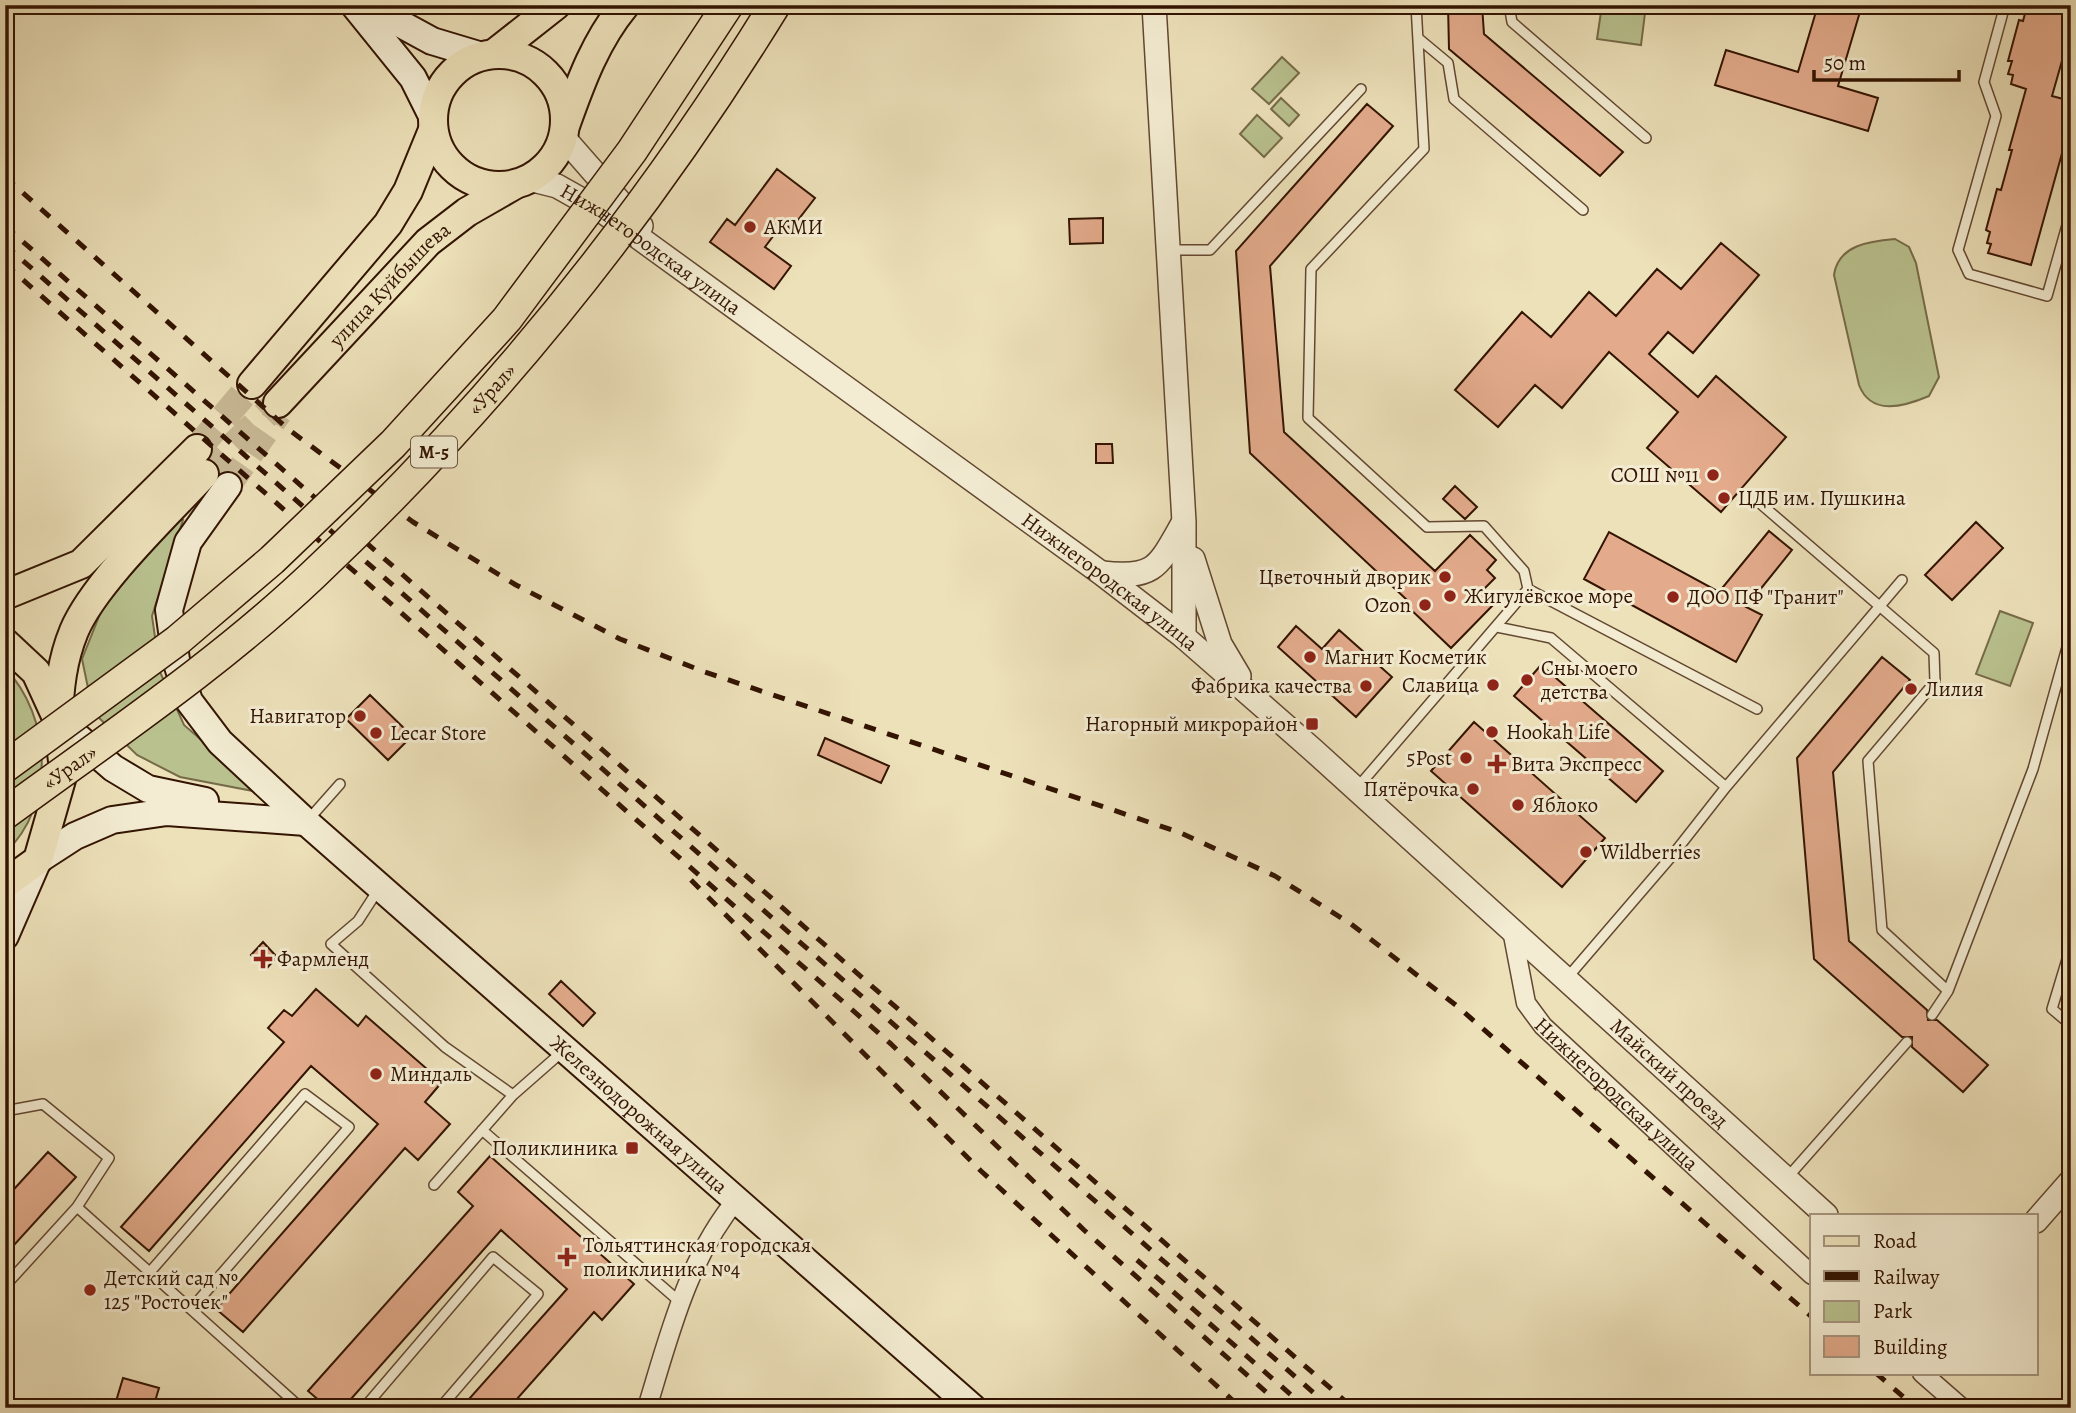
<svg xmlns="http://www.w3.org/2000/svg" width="2076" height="1413" viewBox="0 0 2076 1413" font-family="Alegreya,serif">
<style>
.green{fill:#b9c28f;stroke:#766b48;stroke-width:2}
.building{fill:#e3ab8c;stroke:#331402;stroke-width:2}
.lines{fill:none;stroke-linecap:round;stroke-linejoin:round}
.secondary-tunnel{stroke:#c8b895;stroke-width:26;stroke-dasharray:26 13;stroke-linecap:butt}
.primary-tunnel{stroke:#c8b895;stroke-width:28;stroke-dasharray:28 14;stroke-linecap:butt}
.service-casing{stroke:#624730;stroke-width:12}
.minor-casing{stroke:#624730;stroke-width:21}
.tertiary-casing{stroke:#624730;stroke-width:26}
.secondary-casing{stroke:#331402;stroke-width:30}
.primary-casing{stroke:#331402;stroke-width:32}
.service{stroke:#f3ecd2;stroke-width:9}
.minor{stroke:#f3ecd2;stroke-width:18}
.tertiary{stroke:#f3ecd2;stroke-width:23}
.secondary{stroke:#f3ecd2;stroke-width:26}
.primary{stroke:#ede1ba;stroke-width:28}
.rail{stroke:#331402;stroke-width:5;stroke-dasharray:12 12;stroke-linecap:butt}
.trunk-bridge-casing{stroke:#331402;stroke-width:33;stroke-linecap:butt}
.trunk-bridge{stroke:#ede1ba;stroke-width:30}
.poi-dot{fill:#8f2418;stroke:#f3ecd2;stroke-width:2.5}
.labels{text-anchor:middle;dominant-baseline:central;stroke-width:6;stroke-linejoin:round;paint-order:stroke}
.shield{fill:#f3ecd2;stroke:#6d5540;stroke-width:2}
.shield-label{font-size:19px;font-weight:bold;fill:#331402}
.poi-label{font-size:21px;fill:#331402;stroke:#f3ecd2;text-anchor:start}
.street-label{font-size:21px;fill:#331402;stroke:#f3ecd2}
</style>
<rect width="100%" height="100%" fill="#ede1ba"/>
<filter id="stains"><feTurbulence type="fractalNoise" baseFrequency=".00286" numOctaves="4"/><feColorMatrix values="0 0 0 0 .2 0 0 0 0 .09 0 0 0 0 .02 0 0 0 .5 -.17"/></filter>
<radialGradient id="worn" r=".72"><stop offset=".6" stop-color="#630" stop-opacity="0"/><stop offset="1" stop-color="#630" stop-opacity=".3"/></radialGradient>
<path class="green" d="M 1602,5 L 1646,5 L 1641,45 L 1597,39 Z
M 1282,57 L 1299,73 L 1269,104 L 1252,89 Z
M 1281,98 L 1299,115 L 1289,126 L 1271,109 Z
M 1257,115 L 1282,138 L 1264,157 L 1240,134 Z
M 1895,239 L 1909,247 L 1916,263 L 1939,377 L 1929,396 C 1903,407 1871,416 1859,385 L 1834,275 C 1838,245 1870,241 1895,239 Z
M 177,518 L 183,520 L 152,616 L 160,672 L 184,725 L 254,786 L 253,791 L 180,777 L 137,755 L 93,712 L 82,659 L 102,609 Z
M 2000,611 L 2033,623 L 2010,686 L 1976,674 Z
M 5,668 C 52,717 56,805 5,853 Z"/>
<path class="building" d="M 1448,5 L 1482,5 L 1484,34 L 1623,152 L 1600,176 L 1449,49 Z
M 1818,5 L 1862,5 L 1838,86 L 1878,98 L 1868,131 L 1715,85 L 1726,50 L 1798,72 Z
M 2033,5 L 2071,5 L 2071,29 L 2052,96 L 2071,101 L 2071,121 L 2031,265 L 1988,253 L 1991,244 L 1987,243 L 1990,232 L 1986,230 L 1997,189 L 2001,190 L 2006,172 L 2012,150 L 2009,150 L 2026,89 L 2011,84 L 2013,75 L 2008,74 L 2012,61 L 2008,61 L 2019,20 L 2023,21 L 2026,10 L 2031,11 Z
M 1367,104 L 1393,126 L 1270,266 L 1284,432 L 1435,571 L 1470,535 L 1496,560 L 1487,570 L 1495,578 L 1483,590 L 1496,602 L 1451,648 L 1404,603 L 1407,600 L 1250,453 L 1236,251 Z
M 777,169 L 815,198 L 791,229 L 783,223 L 765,247 L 791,266 L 774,289 L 710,242 L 727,219 L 735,225 Z
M 1103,218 L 1103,243 L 1070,244 L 1069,219 Z
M 1721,243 L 1759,275 L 1693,353 L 1668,332 L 1649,354 L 1698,397 L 1716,376 L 1786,437 L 1721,512 L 1647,448 L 1678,412 L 1609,352 L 1562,408 L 1535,385 L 1498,427 L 1455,390 L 1522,312 L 1551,337 L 1589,292 L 1616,316 L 1657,269 L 1681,289 Z
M 1096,444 L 1112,444 L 1113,463 L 1096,463 Z
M 1455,486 L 1477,507 L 1465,519 L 1443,499 Z
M 1976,522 L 2003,548 L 1952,600 L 1925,575 Z
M 1769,531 L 1792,550 L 1746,607 L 1762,615 L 1736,662 L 1584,579 L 1609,532 L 1719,592 Z
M 1296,626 L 1322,649 L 1339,630 L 1392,677 L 1356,717 L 1278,647 Z
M 1882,657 L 1910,680 L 1833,772 L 1849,941 L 1927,1010 L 1928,1020 L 1937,1020 L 1988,1065 L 1963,1092 L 1912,1047 L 1912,1037 L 1902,1037 L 1814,959 L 1797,758 Z
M 1541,665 L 1663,771 L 1636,802 L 1514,696 Z
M 370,695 L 412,736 L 388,760 L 346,719 Z
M 1474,722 L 1605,838 L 1562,887 L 1431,771 Z
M 825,738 L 889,766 L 881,783 L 818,755 Z
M 263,942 L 277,957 L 266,969 L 251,955 Z
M 561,981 L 595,1013 L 583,1026 L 549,994 Z
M 316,989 L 358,1026 L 366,1016 L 442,1082 L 425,1102 L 450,1124 L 418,1160 L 405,1148 L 243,1332 L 216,1309 L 378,1124 L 311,1066 L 149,1251 L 121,1227 L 284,1042 L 268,1028 L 284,1010 L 292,1016 Z
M 48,1152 L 76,1177 L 5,1255 L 5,1199 Z
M 490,1156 L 634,1284 L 602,1320 L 594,1312 L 509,1408 L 461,1408 L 567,1289 L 501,1230 L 343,1408 L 328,1408 L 308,1391 L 473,1206 L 458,1192 Z
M 123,1378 L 159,1388 L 153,1408 L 114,1408 Z"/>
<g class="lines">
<path class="secondary-tunnel" d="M 228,486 L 279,413"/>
<path class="primary-tunnel" d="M 197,449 L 252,384
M 204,474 L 278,403"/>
<g class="service-casing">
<path id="service" d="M 1509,5 L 1512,22 L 1646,138
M 2005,5 L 1984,82 L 1996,116 L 1958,250 L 1969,274 L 2047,296 L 2071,211
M 1418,38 L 1448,63 L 1454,99 L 1583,210
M 1170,250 L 1210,250 L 1361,89
M 1762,505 L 1934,653 L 1935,682 L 1868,761 L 1882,930 L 1948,991
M 1528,589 L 1757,709
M 1497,627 L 1551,638 L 1726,787 L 1671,857 L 1567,978
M 1726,787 L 1902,580
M 1357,788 L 1528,589 L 1524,571 L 1484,526 L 1427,527 L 1308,418 L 1311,269 L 1424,149 L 1416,5
M 309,819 L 340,784
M 378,890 L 358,921 L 331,944 L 445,1047 L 513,1095 L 562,1052
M 2071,946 L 2052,1009 L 2071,1025
M 1932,1015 L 1948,991 L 2033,769 L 2071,633
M 5,1111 L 43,1104 L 109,1158 L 77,1207
M 482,1130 L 680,1302
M 1787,1178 L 1907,1042
M 434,1185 L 513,1095
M 150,1272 L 305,1094 L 349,1127 L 191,1309
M 5,1286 L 77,1207 L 301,1408
M 364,1408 L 493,1257 L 538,1294 L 440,1408"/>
</g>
<g class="minor-casing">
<g id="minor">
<path id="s1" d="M 1512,930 L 1526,1003 L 1543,1026 L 1812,1275"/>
<path d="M 1922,1373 L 1962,1408"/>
<path d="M 647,1408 C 669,1336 688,1258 737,1199"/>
</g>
</g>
<g class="tertiary-casing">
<g id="tertiary">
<path d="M 1154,5 L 1184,522 L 1184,637"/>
<path d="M 563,137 L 641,226"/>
<path id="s2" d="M 529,179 L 557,186 L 605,213 L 1101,573 L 1184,637 L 1313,750 L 1826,1215"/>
<path d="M 1193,559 L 1220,644 L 1239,676"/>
<path d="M 1102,573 C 1155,579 1158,567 1182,525"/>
<path d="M 2036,1221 L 2071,1181"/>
</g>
</g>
<g class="secondary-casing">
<g id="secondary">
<path d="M 354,5 L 413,78 L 432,116"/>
<path d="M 366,5 L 432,41 L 482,56"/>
<path id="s3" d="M 228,486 L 188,542 L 169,610 L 176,660 L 189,701 L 220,742 L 306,822 L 973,1408"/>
<path d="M 58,720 L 113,768 L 148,789 L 205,801"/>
<path d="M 5,936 L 38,860 L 75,836 L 112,820 L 167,812 L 306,822"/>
</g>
</g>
<g class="primary-casing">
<g id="primary">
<path d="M 495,53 L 556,5"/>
<circle cx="499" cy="120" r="66"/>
<path d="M 566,123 C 581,81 596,40 625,5"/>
<path d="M 252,384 L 388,224 L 408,191 L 433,130"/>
<path id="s4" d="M 278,403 L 428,242 L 467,212 L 514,185"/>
<path d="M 5,595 L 81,564 L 197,449"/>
<path d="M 5,643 L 36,672 L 58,720 L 64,769 L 38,860 L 5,884"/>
<path d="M 58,720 C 59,689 62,660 74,631 C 94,583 167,514 204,474"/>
</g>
</g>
<use href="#service" class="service"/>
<use href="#minor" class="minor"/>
<use href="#tertiary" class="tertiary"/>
<use href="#secondary" class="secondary"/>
<use href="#primary" class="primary"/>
<path class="rail" d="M 5,177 L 288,429 L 413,522 L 516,585 L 620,639 L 705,672 L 1181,833 L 1275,876 L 1351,924 L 1457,1006 L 1812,1317
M 5,226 L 1353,1408
M 5,245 L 1331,1408
M 5,264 L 891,1044 L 1084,1230 L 1284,1408
M 691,880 L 981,1171 L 1241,1408
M 1137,1260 L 1306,1408
M 1876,1373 L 1916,1408"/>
<g class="trunk-bridge-casing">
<g id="trunk-bridge">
<path d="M 5,767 L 178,640 L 272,560 L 393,444 L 507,319 L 632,151 L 728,5"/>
<path id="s5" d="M 5,814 C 110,737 219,664 313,575 C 491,407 647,213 775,5"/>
</g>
</g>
<use href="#trunk-bridge" class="trunk-bridge"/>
</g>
<g class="poi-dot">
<circle cx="750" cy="227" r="7"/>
<circle cx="1713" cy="475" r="7"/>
<circle cx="1724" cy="498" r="7"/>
<circle cx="1445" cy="577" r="7"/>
<circle cx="1450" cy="596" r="7"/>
<circle cx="1673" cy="597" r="7"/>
<circle cx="1425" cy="605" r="7"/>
<circle cx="1310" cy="657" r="7"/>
<circle cx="1527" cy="680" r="7"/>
<circle cx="1493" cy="685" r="7"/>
<circle cx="1366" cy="686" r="7"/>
<circle cx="1911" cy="689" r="7"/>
<circle cx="360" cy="716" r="7"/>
<rect x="1305" y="717" width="14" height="14" rx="3.5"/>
<circle cx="1492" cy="732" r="7"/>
<circle cx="376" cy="733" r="7"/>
<circle cx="1466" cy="758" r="7"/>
<path d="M1493.5 753.5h7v7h7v7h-7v7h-7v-7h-7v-7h7z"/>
<circle cx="1473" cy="789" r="7"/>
<circle cx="1518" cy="805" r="7"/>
<circle cx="1586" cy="852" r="7"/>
<path d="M259.5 948.5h7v7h7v7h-7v7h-7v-7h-7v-7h7z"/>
<circle cx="376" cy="1074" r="7"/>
<rect x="625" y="1141" width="14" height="14" rx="3.5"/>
<path d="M563.5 1246.5h7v7h7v7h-7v7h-7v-7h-7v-7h7z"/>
<circle cx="90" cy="1290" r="7"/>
</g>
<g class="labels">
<rect class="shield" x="411" y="436.5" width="46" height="31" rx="5"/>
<g class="shield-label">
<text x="434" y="452">М-5</text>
</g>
<g class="poi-label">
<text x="764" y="227">АКМИ</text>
<text x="1699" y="475" text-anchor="end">СОШ №11</text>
<text x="1738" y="498">ЦДБ им. Пушкина</text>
<text x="1431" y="577" text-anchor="end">Цветочный дворик</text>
<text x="1464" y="596">Жигулёвское море</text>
<text x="1687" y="597">ДОО ПФ "Гранит"</text>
<text x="1411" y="605" text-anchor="end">Ozon</text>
<text x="1324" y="657">Магнит Косметик</text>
<text x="1541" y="668">Сны моего<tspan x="1541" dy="24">детства</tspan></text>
<text x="1479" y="685" text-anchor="end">Славица</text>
<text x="1352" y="686" text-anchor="end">Фабрика качества</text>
<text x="1925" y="689">Лилия</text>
<text x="346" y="716" text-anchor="end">Навигатор</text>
<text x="1298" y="724" text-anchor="end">Нагорный микрорайон</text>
<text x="1506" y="732">Hookah Life</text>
<text x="390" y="733">Lecar Store</text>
<text x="1452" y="758" text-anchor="end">5Post</text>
<text x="1511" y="764">Вита Экспресс</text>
<text x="1459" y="789" text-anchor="end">Пятёрочка</text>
<text x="1532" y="805">Яблоко</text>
<text x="1600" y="852">Wildberries</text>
<text x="277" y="959">Фармленд</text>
<text x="390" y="1074">Миндаль</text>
<text x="618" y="1148" text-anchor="end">Поликлиника</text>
<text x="583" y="1245">Тольяттинская городская<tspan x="583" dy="24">поликлиника №4</tspan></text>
<text x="104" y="1278">Детский сад №<tspan x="104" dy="24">125 "Росточек"</tspan></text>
</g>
<g class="street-label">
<text stroke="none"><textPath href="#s2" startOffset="142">Нижнегородская улица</textPath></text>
<text stroke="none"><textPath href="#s4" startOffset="163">улица Куйбышева</textPath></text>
<text stroke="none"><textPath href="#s5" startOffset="648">«Урал»</textPath></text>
<text stroke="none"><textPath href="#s2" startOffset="709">Нижнегородская улица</textPath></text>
<text stroke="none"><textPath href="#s5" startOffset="80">«Урал»</textPath></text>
<text stroke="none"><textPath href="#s2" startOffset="1454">Майский проезд</textPath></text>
<text stroke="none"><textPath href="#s1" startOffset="203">Нижнегородская улица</textPath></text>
<text stroke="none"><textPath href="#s3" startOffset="845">Железнодорожная улица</textPath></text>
</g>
</g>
<rect width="2076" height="1413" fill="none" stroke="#ede1ba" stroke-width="28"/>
<rect x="7" y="7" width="2062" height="1399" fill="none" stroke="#331402" stroke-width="3.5"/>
<rect x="14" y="14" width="2048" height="1385" fill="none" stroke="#331402" stroke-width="2"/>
<rect x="1810" y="1214" width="228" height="161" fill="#f3ecd2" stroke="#a6967f" stroke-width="2"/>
<rect x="1824" y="1236" width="35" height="10" fill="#ede1ba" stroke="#a6967f" stroke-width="2"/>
<text x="1873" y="1248" font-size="21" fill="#331402">Road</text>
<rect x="1824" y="1271" width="35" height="10" fill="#331402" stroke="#a6967f" stroke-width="2"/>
<text x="1873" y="1284" font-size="21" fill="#331402">Railway</text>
<rect x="1824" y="1301" width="35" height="21" fill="#b9c28f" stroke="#a6967f" stroke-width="2"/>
<text x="1873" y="1318" font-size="21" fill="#331402">Park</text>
<rect x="1824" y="1336" width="35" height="21" fill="#e3ab8c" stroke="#a6967f" stroke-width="2"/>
<text x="1873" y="1354" font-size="21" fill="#331402">Building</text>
<path d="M1814 70v10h145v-10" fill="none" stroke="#331402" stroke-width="3.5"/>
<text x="1824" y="70" font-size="21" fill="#331402" stroke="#f3ecd2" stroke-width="5" paint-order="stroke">50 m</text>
<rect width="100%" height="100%" filter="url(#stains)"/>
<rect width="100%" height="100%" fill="url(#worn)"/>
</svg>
